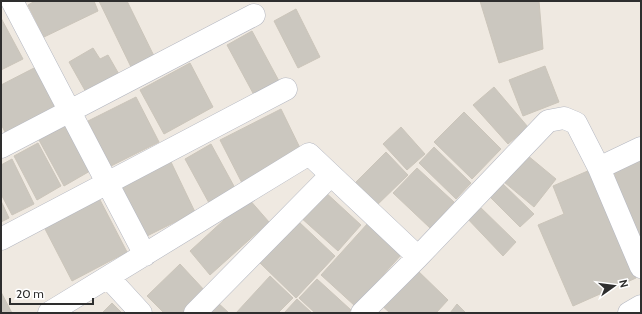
<svg xmlns="http://www.w3.org/2000/svg" width="642" height="314" viewBox="0 0 642 314" font-family="Cabin,sans-serif">
<style>
.building{fill:#cbc7bf;stroke:#cbc5ba}
.lines{fill:none;stroke-linecap:round;stroke-linejoin:round}
.minor-casing{stroke:#b4b7c1;stroke-width:23}
.secondary-casing{stroke:#b4b7c1;stroke-width:23}
.minor{stroke:#fff;stroke-width:22}
.secondary{stroke:#fff;stroke-width:22}
</style>
<rect width="100%" height="100%" fill="#efe9e1"/>
<path class="building" d="M 35,1 L 94,1 L 98,11 L 44,37 L 28,5 Z
M 99,1 L 127,1 L 155,58 L 132,69 Z
M 480,1 L 539,1 L 543,49 L 499,63 Z
M 296,9 L 320,57 L 298,68 L 274,21 Z
M 1,18 L 23,59 L 1,70 Z
M 252,31 L 279,81 L 254,95 L 227,45 Z
M 93,48 L 100,59 L 108,55 L 120,76 L 87,94 L 69,62 Z
M 190,63 L 213,107 L 164,134 L 140,90 Z
M 545,66 L 559,102 L 523,116 L 509,80 Z
M 36,67 L 56,109 L 6,134 L 1,124 L 1,85 Z
M 494,87 L 528,127 L 508,144 L 473,105 Z
M 136,97 L 159,142 L 111,166 L 88,121 Z
M 281,109 L 302,152 L 242,183 L 220,140 Z
M 464,112 L 501,149 L 472,179 L 434,142 Z
M 66,126 L 90,171 L 64,186 L 39,140 Z
M 401,127 L 425,154 L 407,170 L 383,144 Z
M 38,143 L 61,186 L 37,200 L 14,156 Z
M 211,144 L 235,188 L 209,203 L 185,159 Z
M 434,147 L 471,183 L 456,199 L 419,163 Z
M 386,152 L 408,175 L 373,209 L 351,187 Z
M 527,155 L 556,179 L 534,207 L 504,182 Z
M 641,156 L 641,259 L 639,260 L 613,168 Z
M 12,159 L 34,204 L 12,215 L 1,194 L 1,165 Z
M 171,162 L 195,212 L 143,238 L 118,188 Z
M 417,168 L 454,202 L 430,228 L 393,193 Z
M 590,170 L 636,278 L 573,306 L 538,225 L 564,214 L 553,186 Z
M 500,181 L 534,214 L 520,227 L 487,194 Z
M 323,190 L 361,225 L 338,251 L 299,216 Z
M 99,198 L 127,252 L 72,281 L 44,227 Z
M 248,198 L 269,222 L 210,275 L 190,251 Z
M 1,201 L 9,218 L 1,222 Z
M 476,203 L 516,242 L 503,256 L 464,215 Z
M 298,221 L 335,256 L 296,298 L 259,262 Z
M 368,223 L 402,254 L 355,306 L 321,275 Z
M 180,264 L 206,292 L 185,313 L 164,313 L 147,296 Z
M 414,267 L 448,300 L 436,313 L 390,313 L 379,303 Z
M 270,276 L 293,298 L 278,313 L 236,313 Z
M 317,279 L 351,310 L 348,313 L 315,313 L 299,298 Z
M 1,292 L 12,313 L 1,313 Z
M 297,299 L 312,313 L 284,313 Z
M 216,301 L 229,313 L 205,313 Z
M 112,303 L 122,313 L 102,313 Z
M 457,304 L 466,313 L 450,313 Z"/>
<g class="lines">
<g class="minor-casing">
<path id="minor" d="M 12,1 L 145,255
M 1,147 L 254,15
M 599,168 L 641,148
M 1,239 L 286,89
M 108,277 L 141,313
M 49,313 L 309,154 L 418,257
M 195,313 L 331,175
M 362,313 L 418,257 L 548,121 L 564,118 L 576,123 L 599,168 L 641,267"/>
</g>
<g class="secondary-casing">
<path id="secondary" d="M 629,313 L 641,306"/>
</g>
<use href="#minor" class="minor"/>
<use href="#secondary" class="secondary"/>
</g>
<rect width="642" height="314" fill="none" stroke="#2e2e2e" stroke-width="4"/>
<g transform="translate(614 286) rotate(76)" stroke="#ffffff" stroke-width="3" paint-order="stroke">
<path d="M0-3L7 15L0 10L-7 15Z" fill="#2e2e2e"/>
<text y="-6" font-size="11" font-weight="bold" text-anchor="middle" fill="#2e2e2e">N</text>
</g>
<path d="M10 298v6h83v-6" fill="none" stroke="#2e2e2e" stroke-width="2"/>
<text x="16" y="298" font-size="12" fill="#2e2e2e" stroke="#ffffff" stroke-width="3" paint-order="stroke">20 m</text>
</svg>
